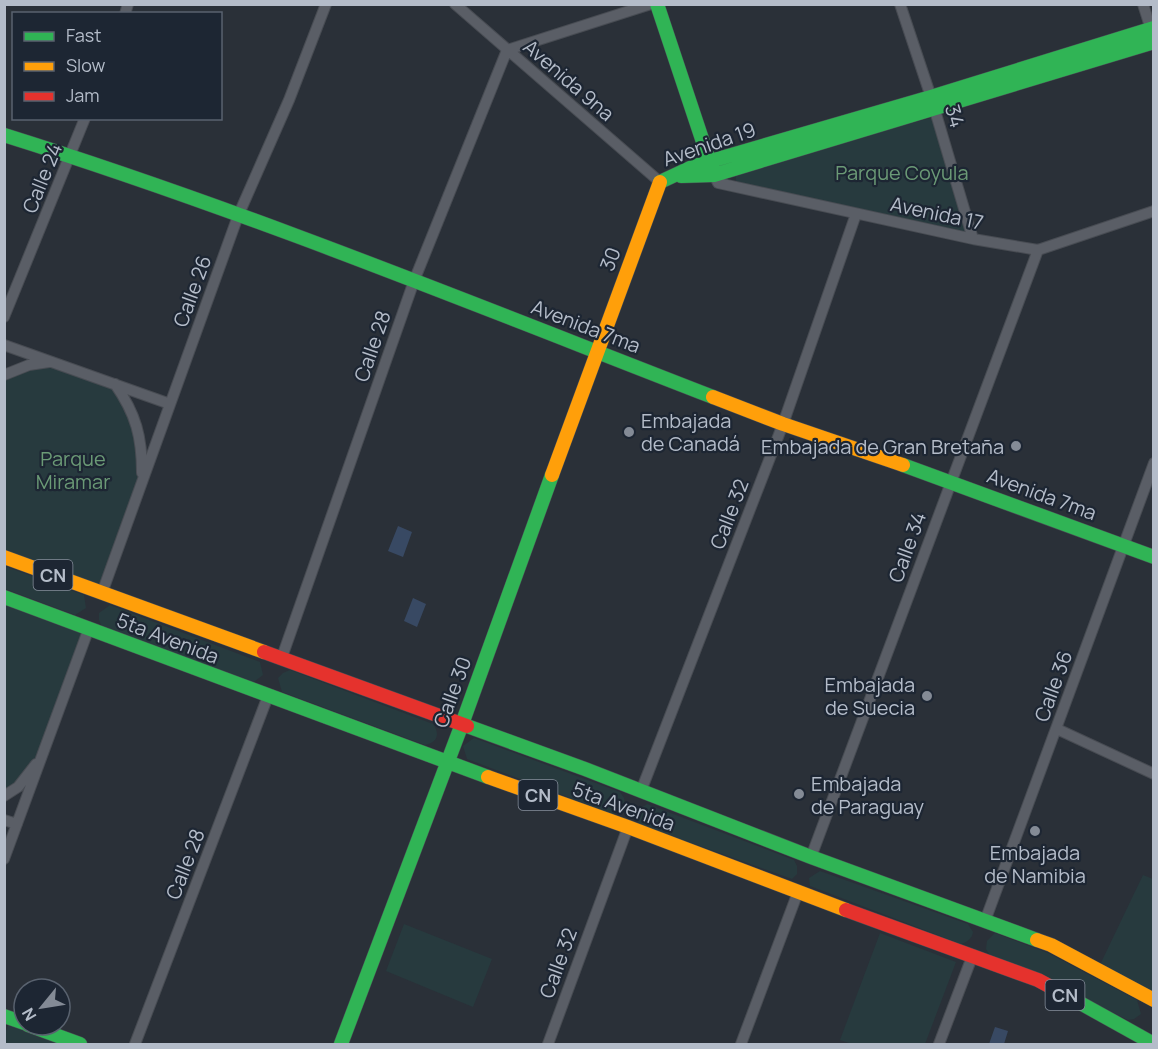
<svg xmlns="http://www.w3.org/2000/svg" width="1158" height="1049" viewBox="0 0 1158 1049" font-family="Manrope,sans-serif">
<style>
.green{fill:#273a3e}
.water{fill:#384963}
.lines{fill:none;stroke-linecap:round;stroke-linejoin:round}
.street-casing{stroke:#484c53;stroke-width:12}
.fast-casing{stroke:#484c53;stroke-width:15}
.slow-casing{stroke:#484c53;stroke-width:15}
.jam-casing{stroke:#484c53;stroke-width:15}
.street{stroke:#5a5e66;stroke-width:10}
.fast{stroke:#30b455;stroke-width:14}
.slow{stroke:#ff9f0a;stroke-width:14}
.jam{stroke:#e5322d;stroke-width:14}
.poi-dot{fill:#848b96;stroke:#1d2633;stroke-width:2}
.labels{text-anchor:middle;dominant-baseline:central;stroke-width:4.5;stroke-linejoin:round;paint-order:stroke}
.shield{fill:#1d2633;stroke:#878f9c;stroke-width:1.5}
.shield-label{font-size:18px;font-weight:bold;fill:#b4bcc9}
.street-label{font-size:20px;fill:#b4bcc9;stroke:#1d2633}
.park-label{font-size:20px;fill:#6b9a76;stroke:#1d2633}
.poi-label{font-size:20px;fill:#b4bcc9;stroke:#1d2633;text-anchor:start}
</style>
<rect width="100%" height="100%" fill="#2a3038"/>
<path class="green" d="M 934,117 L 967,233 L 736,182 L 736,176 L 819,147 Z
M 52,362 L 115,384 L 129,404 L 142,483 L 102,593 L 5,557 L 5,375 Z
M 4,566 L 84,595 L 86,608 L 75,615 L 5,589 Z
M 5,597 L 89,628 L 42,757 L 5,796 Z
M 110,605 L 260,662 L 263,675 L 251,684 L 102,627 L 99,620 L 99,613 Z
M 290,670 L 433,724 C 440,734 438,742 425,745 L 282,692 L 278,678 L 283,673 Z
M 474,738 L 620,792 L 624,798 L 625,806 L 620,812 L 613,814 L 467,759 L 463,746 Z
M 647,804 L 794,860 L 797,866 L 797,874 L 792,879 L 639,824 L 636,818 L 638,810 Z
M 820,871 L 968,924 L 973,932 C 972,939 967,942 961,944 L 810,886 L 809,878 Z
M 1143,875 L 1153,879 L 1153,1000 L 1098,969 Z
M 404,924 L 492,959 L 473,1007 L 386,971 Z
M 880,933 L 956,962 L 925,1044 L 852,1044 L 840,1040 Z
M 995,933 L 1048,953 L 1137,1000 L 1141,1014 L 1134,1019 L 1128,1020 L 989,954 L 986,949 L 987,941 Z
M 11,1018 L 67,1044 L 5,1044 L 4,1036 Z"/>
<path class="water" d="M 398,526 L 412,532 L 403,557 L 388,551 Z
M 413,598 L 426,604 L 417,627 L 404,621 Z
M 995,1027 L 1008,1031 L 1004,1044 L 989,1044 Z"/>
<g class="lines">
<g class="street-casing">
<path id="street" d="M 455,4 L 660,182
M 900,4 L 931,97 L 973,239
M 1143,4 L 1153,36
M 125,14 L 128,4
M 714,175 L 718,183 L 973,239 L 1038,250 L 1154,211
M 4,317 L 85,118
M 4,345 L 170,404
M 4,375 L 29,365 L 49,362
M 115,384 C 136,414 142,437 142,473
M 102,593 L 238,216 L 289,100 L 326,4
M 282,657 L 414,281 L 507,50 L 651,4
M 1057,729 L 1154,774
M 641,791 L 783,424 L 856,214
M 4,796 L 18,787 L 36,764
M 4,820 L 17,824
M 811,857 L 1038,250
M 4,859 L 89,628
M 985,921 L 1154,463
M 135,1044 L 268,696
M 548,1044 L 628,827
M 741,1044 L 798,892
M 939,1044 L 972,957"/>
</g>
<g class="fast-casing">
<path id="fast" d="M 657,4 L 712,169
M 4,135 C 244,210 478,306 713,397
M 681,176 L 714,175 L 1154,42
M 660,182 L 692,167 L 711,161 L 931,97 L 1154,28
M 903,465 L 1154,557
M 4,597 L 488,777
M 467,726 L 585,769 L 811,857 L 1037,940
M 1073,999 L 1154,1044
M 4,1016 L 24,1023
M 28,1025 L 80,1044
M 341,1044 L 462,724 L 552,475"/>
</g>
<g class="slow-casing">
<path id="slow" d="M 713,397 L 783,424 L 903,465
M 552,475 L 660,182
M 4,557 L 264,652
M 488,777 L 628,827 L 846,910
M 1037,940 L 1051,945 L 1154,1000"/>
</g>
<g class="jam-casing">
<path id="jam" d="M 264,652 L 467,726
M 846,910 L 1038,980 L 1073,999"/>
</g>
<use href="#street" class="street"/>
<use href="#fast" class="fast"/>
<use href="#slow" class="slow"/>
<use href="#jam" class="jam"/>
</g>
<g class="poi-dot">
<circle cx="629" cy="432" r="6"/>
<circle cx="1016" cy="446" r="6"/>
<circle cx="927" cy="696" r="6"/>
<circle cx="799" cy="794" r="6"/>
<circle cx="1035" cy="831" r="6"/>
</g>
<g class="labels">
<g class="shield">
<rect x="33.5" y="560" width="39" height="30" rx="4.5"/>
<rect x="518.5" y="780" width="39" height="30" rx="4.5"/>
<rect x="1045.5" y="980" width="39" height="30" rx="4.5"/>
</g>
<g class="shield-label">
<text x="53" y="575">CN</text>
<text x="538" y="795">CN</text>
<text x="1065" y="995">CN</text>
</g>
<g class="street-label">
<text transform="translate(569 80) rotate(41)">Avenida 9na</text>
<text transform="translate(955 116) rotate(74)">34</text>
<text transform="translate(709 144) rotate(-19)">Avenida 19</text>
<text transform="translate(42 178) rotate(-68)">Calle 24</text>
<text transform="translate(937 213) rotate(12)">Avenida 17</text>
<text transform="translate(610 259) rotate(-69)">30</text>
<text transform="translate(192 291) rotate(-70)">Calle 26</text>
<text transform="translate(586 326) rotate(21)">Avenida 7ma</text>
<text transform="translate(372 346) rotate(-71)">Calle 28</text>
<text transform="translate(1042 494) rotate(20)">Avenida 7ma</text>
<text transform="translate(729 514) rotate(-69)">Calle 32</text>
<text transform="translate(907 547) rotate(-70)">Calle 34</text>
<text transform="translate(168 638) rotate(21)">5ta Avenida</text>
<text transform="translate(1053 686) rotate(-70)">Calle 36</text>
<text transform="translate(452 692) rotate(-70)">Calle 30</text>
<text transform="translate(624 806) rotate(20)">5ta Avenida</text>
<text transform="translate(185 864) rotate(-69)">Calle 28</text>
<text transform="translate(558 963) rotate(-70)">Calle 32</text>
</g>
<g class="park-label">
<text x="902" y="172">Parque Coyula</text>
<text x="73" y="458">Parque<tspan x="73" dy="23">Miramar</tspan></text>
</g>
<g class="poi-label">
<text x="641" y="420">Embajada<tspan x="641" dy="23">de Canadá</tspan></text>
<text x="1004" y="446" text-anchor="end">Embajada de Gran Bretaña</text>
<text x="915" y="684" text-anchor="end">Embajada<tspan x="915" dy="23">de Suecia</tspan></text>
<text x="811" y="783">Embajada<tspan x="811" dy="23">de Paraguay</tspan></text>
<text x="1035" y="852" text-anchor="middle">Embajada<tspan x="1035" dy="23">de Namibia</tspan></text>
</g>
</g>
<rect width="1158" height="1049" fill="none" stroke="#b4bcc9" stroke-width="12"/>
<rect x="12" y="12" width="210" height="108" fill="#1d2633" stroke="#59626f" stroke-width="1.5"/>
<rect x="24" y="32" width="30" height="9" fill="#30b455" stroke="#59626f" stroke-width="1.5"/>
<text x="66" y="42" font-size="18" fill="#b4bcc9">Fast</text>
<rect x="24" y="62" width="30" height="9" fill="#ff9f0a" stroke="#59626f" stroke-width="1.5"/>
<text x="66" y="72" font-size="18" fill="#b4bcc9">Slow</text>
<rect x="24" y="92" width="30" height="9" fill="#e5322d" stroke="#59626f" stroke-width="1.5"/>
<text x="66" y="102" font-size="18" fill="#b4bcc9">Jam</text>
<g transform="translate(42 1007) rotate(240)"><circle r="28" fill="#1d2633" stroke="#59626f" stroke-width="1.5"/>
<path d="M0-4.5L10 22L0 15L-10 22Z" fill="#848b96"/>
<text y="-9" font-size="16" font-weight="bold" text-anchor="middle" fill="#b4bcc9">N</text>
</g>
</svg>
